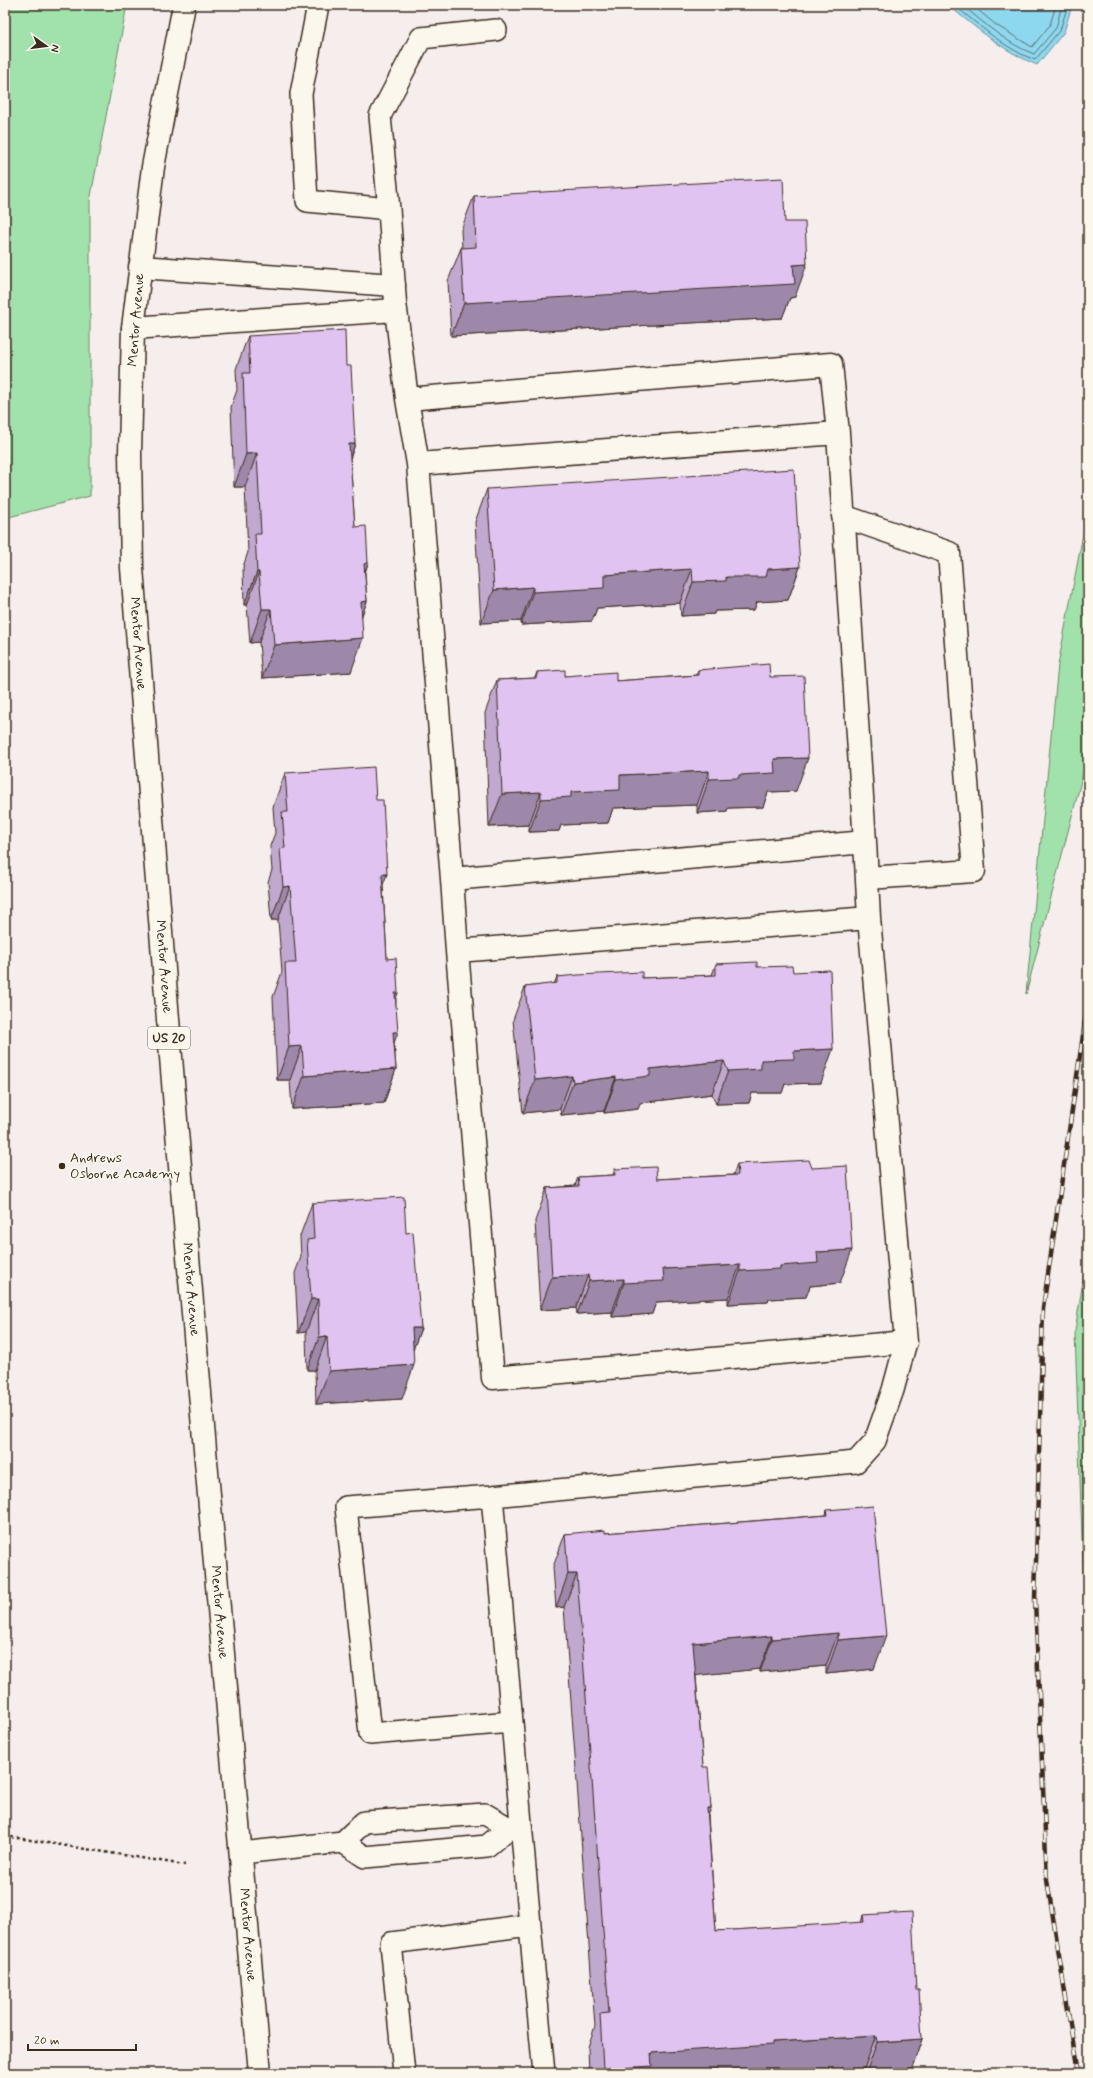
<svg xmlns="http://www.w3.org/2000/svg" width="1093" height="2078" viewBox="0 0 1093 2078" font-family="Mynerve,sans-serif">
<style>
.green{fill:#a1e2ac;stroke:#6e8665}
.water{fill:#8ed8ef;stroke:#6d929b}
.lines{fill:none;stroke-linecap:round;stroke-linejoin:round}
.shore{stroke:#5c7072;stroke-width:1}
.service-casing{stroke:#3b2a1e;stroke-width:24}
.minor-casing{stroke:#3b2a1e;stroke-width:25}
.primary-casing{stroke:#3b2a1e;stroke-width:25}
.path{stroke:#3b2a1e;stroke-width:2.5;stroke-dasharray:3 3;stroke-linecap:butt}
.service{stroke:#fbf7ec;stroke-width:21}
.minor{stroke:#fbf7ec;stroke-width:22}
.primary{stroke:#fbf7ec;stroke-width:22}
.rail-casing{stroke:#3b2a1e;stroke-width:4.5}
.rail{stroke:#fbf7ec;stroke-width:3;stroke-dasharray:9;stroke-linecap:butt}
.wall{fill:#c1a8cf;stroke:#3b2a1e}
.shaded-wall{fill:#9d88a9;stroke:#3b2a1e}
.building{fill:#e0c3f1;stroke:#3b2a1e}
.poi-dot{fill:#3b2a1e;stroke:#fbf7ec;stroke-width:1.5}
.labels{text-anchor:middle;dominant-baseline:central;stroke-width:3.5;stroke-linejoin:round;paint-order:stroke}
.shield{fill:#fbf7ec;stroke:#75685c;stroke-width:1}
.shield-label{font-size:13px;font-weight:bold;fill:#3b2a1e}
.street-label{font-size:14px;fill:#3b2a1e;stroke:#fbf7ec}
.poi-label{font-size:14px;fill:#3b2a1e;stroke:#fbf7ec;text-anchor:start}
</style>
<rect width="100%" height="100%" fill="#f6eded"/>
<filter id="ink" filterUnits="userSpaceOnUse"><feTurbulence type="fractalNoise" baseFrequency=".025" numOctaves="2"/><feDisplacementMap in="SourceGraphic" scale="8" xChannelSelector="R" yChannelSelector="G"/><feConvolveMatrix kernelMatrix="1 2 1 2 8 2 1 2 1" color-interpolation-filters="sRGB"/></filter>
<g filter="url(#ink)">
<path class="green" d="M 5,5 L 127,5 L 90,201 L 90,496 L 5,518 Z
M 1088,508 L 1088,754 L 1026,994 L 1058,665 Z
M 1088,1250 L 1088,1715 L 1075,1331 Z"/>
<path class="water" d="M 948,5 L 1072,5 L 1064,32 L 1037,65 C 1003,51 976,28 948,5 Z"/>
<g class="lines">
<path class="shore" d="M 954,5 C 979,25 1005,49 1035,60 L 1060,30 L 1068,5
M 962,5 C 984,23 1007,44 1034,54 L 1056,28 L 1062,5
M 972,5 L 996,25 L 1032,47 L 1050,25 L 1056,5"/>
<g class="service-casing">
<path id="service" d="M 318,5 L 301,94 L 307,201 L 389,209 L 396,310
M 389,209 L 380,116 L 421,38 L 496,30
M 492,1496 L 856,1462 L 875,1441 L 893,1390 L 906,1342
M 511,1722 L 370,1734 L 346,1507 L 492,1496 C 508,1689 525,1881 544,2073
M 241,1853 L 343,1842 L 364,1822 L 485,1814 L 509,1828 L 487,1846 L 365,1857 L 343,1842
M 404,2073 L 391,1943 L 529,1925"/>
</g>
<g class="minor-casing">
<path id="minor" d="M 140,267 L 394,285
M 133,328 L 396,310 L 407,399 L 831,364 L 838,433 L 418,464 L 407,399
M 418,464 L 452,879 L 865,842 L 838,433
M 843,516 L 949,553 L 974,871 L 867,878
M 452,879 L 457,951 L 869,918 L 865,842
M 457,951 L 493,1378 L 906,1342 L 869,918"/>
</g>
<g class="primary-casing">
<g id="primary">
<path id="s1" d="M 184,5 L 153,167 L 133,328 L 130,453 L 132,568 L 177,1132 L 260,2073"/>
</g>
</g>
<path class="path" d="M 5,1836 L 185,1865"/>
<use href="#service" class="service"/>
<use href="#minor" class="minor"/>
<use href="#primary" class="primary"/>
<g class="rail-casing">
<path id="rail" d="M 1078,2073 L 1047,1880 L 1035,1600 L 1043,1308 L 1088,1001"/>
</g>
<use href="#rail" class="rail"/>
</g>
<path class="wall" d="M 474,196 L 785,222 L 795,297 L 790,298 L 782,318 L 451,336 L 448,281 L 461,248 L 462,248 L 461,230 Z
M 248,336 L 346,366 L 355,444 L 350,459 L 355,527 L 368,563 L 365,573 L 367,601 L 362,615 L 351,672 L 262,678 L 259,642 L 250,643 L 247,605 L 244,605 L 243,567 L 248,552 L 245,487 L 234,487 L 231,407 L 237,390 L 236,369 Z
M 487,489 L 800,567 L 788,600 L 757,602 L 754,610 L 715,611 L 714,614 L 681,616 L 680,603 L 597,608 L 592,621 L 521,625 L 521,621 L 481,623 L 475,522 Z
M 698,670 L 770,677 L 796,791 L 768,792 L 763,807 L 728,808 L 727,811 L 697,813 L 697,805 L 613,808 L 608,823 L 561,825 L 559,831 L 529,832 L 529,825 L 489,827 L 485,713 L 497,680 L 535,678 L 537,672 L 565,676 L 616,681 L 696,675 Z
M 285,773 L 383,886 L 387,959 L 396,1000 L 394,1042 L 396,1069 L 384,1103 L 292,1109 L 290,1080 L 277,1080 L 273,997 L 282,972 L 278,920 L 271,920 L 268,882 L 272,870 L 270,846 L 275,833 L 273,807 Z
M 716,964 L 757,967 L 793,972 L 821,1083 L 785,1084 L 782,1093 L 752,1093 L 749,1103 L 716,1104 L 712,1094 L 640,1103 L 638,1109 L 604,1113 L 604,1111 L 561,1115 L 560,1109 L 523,1113 L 513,1020 L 525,987 L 554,984 L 557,977 L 642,978 L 712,975 Z
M 737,1164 L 840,1283 L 810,1286 L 806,1297 L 769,1299 L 768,1302 L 728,1304 L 728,1298 L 656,1302 L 652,1314 L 612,1317 L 612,1312 L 577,1314 L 576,1308 L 540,1310 L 535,1221 L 547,1188 L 575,1186 L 578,1177 L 613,1175 L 615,1169 L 657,1179 L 733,1175 Z
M 312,1203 L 406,1233 L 421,1328 L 413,1349 L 402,1399 L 316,1404 L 315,1370 L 307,1370 L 306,1332 L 298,1333 L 295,1273 L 301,1257 L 300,1236 Z
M 827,1510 L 874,1669 L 826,1674 L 826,1666 L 760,1672 L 760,1669 L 696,1675 L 703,1767 L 711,1808 L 708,1815 L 716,1931 L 861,1923 L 863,1915 L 916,1990 L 922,2039 L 910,2073 L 864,2073 L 864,2069 L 799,2073 L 589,2073 L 588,2047 L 595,2026 L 564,1607 L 556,1608 L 553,1567 L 565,1534 L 605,1533 L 826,1515 Z"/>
<path class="shaded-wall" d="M 807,264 L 795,297 L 790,298 L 782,318 L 451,336 L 464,303 L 793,265 Z
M 349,444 L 355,444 L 343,477 Z
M 257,453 L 245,487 L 234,487 L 246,454 Z
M 368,563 L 356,597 L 364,564 Z
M 800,567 L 788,600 L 757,602 L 754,610 L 715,611 L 714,614 L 681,616 L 693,582 L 726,577 L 768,569 Z
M 692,569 L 680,603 L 597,608 L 592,621 L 521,625 L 533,592 L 604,575 Z
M 257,572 L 259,572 L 247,605 L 244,605 Z
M 533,587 L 521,621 L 481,623 L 494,590 Z
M 367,601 L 355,635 L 361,602 Z
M 262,609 L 271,609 L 259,642 L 250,643 Z
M 363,638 L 351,672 L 262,678 L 274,645 Z
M 808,758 L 796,791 L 768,792 L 763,807 L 728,808 L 727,811 L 697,813 L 709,779 L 739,775 L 774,759 Z
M 709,771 L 697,805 L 613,808 L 608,823 L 561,825 L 559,831 L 529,832 L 541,799 L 571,792 L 620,775 Z
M 541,792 L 529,825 L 489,827 L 502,794 Z
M 382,874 L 387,874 L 375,907 Z
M 290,886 L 278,920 L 271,920 L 283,887 Z
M 395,993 L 398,993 L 386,1026 Z
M 393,1032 L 398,1032 L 386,1065 Z
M 302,1046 L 290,1080 L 277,1080 L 289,1047 Z
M 833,1049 L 821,1083 L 785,1084 L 782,1093 L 752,1093 L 749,1103 L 716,1104 L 728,1071 L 761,1060 L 794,1051 Z
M 724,1061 L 712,1094 L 640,1103 L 638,1109 L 604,1113 L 616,1080 L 650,1069 Z
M 396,1069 L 384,1103 L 292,1109 L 304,1076 Z
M 572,1076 L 560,1109 L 523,1113 L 535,1080 Z
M 616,1077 L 604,1111 L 561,1115 L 573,1082 Z
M 852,1250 L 840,1283 L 810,1286 L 806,1297 L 769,1299 L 768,1302 L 728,1304 L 740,1271 L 780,1266 L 817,1252 Z
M 740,1265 L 728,1298 L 656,1302 L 652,1314 L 612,1317 L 624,1283 L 663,1269 Z
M 588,1275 L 576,1308 L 540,1310 L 552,1277 Z
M 624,1279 L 612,1312 L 577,1314 L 589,1281 Z
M 311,1299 L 318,1299 L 306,1332 L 298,1333 Z
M 412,1328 L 421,1328 L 409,1361 Z
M 327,1336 L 315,1370 L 307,1370 L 319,1337 Z
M 414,1365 L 402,1399 L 316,1404 L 329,1371 Z
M 568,1574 L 577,1574 L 564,1607 L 556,1608 Z
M 838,1633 L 826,1666 L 760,1672 L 772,1639 Z
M 772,1636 L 760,1669 L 681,1677 L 693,1643 Z
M 886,1636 L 874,1669 L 826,1674 L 838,1640 Z
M 707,1808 L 711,1808 L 698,1841 Z
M 876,2036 L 864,2069 L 799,2073 L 602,2073 L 603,2069 L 651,2053 L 772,2042 Z
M 922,2039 L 910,2073 L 866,2073 L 877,2042 Z"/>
<path class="building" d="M 783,178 L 785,222 L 805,222 L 807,264 L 793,265 L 795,284 L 464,303 L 461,248 L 476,247 L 474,196 Z
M 345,330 L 346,366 L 351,366 L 355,444 L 349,444 L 355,527 L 366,526 L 368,563 L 364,564 L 367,601 L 361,602 L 363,638 L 274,645 L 271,609 L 262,609 L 259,572 L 257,572 L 255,534 L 261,534 L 257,453 L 246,454 L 243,373 L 250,373 L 248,336 Z
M 794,469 L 800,567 L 768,569 L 766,577 L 726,577 L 726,581 L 693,582 L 692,569 L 604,575 L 604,588 L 533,592 L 533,587 L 494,590 L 487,489 Z
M 769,664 L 770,677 L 804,676 L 808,758 L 774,759 L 775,773 L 739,775 L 739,778 L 709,779 L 709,771 L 620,775 L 620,790 L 571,792 L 571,797 L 541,799 L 541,792 L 502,794 L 497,680 L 537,678 L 537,672 L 565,670 L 565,676 L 616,672 L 616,681 L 698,675 L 698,670 Z
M 374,767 L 376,800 L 383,800 L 387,874 L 382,874 L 387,959 L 396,958 L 398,993 L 395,993 L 398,1032 L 393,1032 L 396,1069 L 304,1076 L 302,1046 L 289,1047 L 285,963 L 296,963 L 290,886 L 283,887 L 280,849 L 285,848 L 282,812 L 288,812 L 285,773 Z
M 757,962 L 757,967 L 792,966 L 793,972 L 830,970 L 833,1049 L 794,1051 L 794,1059 L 761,1060 L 761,1069 L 728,1071 L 724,1061 L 650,1069 L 650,1076 L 616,1080 L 616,1077 L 573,1082 L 572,1076 L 535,1080 L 525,987 L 557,983 L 557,977 L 578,975 L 642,972 L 642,978 L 716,975 L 716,964 Z
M 809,1160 L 812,1168 L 847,1166 L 852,1250 L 817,1252 L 818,1263 L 780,1266 L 780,1269 L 740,1271 L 740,1265 L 663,1269 L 664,1281 L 624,1283 L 624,1279 L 589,1281 L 588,1275 L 552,1277 L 547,1188 L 579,1186 L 578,1177 L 615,1175 L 615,1169 L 656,1167 L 657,1179 L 738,1175 L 737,1164 Z
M 404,1197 L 406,1233 L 413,1232 L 421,1328 L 412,1328 L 414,1365 L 329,1371 L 327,1336 L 319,1337 L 318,1299 L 311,1299 L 307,1240 L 314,1239 L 312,1203 Z
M 873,1506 L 886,1636 L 838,1640 L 838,1633 L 772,1639 L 772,1636 L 693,1643 L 703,1767 L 708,1767 L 711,1808 L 707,1808 L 716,1931 L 864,1922 L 863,1915 L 912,1912 L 916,1990 L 919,1990 L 922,2039 L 877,2042 L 876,2036 L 772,2042 L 772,2045 L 651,2053 L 652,2066 L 603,2069 L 600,2014 L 609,2013 L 577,1574 L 568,1574 L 565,1534 L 605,1530 L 605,1533 L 828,1515 L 827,1510 Z"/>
</g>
<circle class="poi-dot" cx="62" cy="1166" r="4"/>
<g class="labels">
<rect class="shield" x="148" y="1027" width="42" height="22" rx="3"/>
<g class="shield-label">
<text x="169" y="1038">US 20</text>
</g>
<g class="street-label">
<text transform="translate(136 320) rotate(-86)">Mentor Avenue</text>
<text stroke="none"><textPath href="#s1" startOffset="643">Mentor Avenue</textPath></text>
<text stroke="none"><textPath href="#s1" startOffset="967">Mentor Avenue</textPath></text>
<text stroke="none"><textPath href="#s1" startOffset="1291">Mentor Avenue</textPath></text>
<text stroke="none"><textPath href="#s1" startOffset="1615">Mentor Avenue</textPath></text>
<text stroke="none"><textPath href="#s1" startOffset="1939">Mentor Avenue</textPath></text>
</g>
<g class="poi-label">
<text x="70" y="1158">Andrews<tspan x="70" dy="16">Osborne Academy</tspan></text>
</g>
</g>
<rect width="1093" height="2078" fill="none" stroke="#fbf7ec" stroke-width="20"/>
<rect x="10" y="10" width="1073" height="2058" fill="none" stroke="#3b2a1e" stroke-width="1.5" filter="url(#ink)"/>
<g transform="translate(46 46) rotate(104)" stroke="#fbf7ec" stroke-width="3" paint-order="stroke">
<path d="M0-3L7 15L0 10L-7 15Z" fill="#3b2a1e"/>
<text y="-6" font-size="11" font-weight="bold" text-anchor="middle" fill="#3b2a1e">N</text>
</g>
<path d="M28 2044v6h108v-6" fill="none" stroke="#3b2a1e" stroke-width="2"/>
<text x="34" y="2044" font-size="12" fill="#3b2a1e" stroke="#fbf7ec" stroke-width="3" paint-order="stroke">20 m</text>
</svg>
